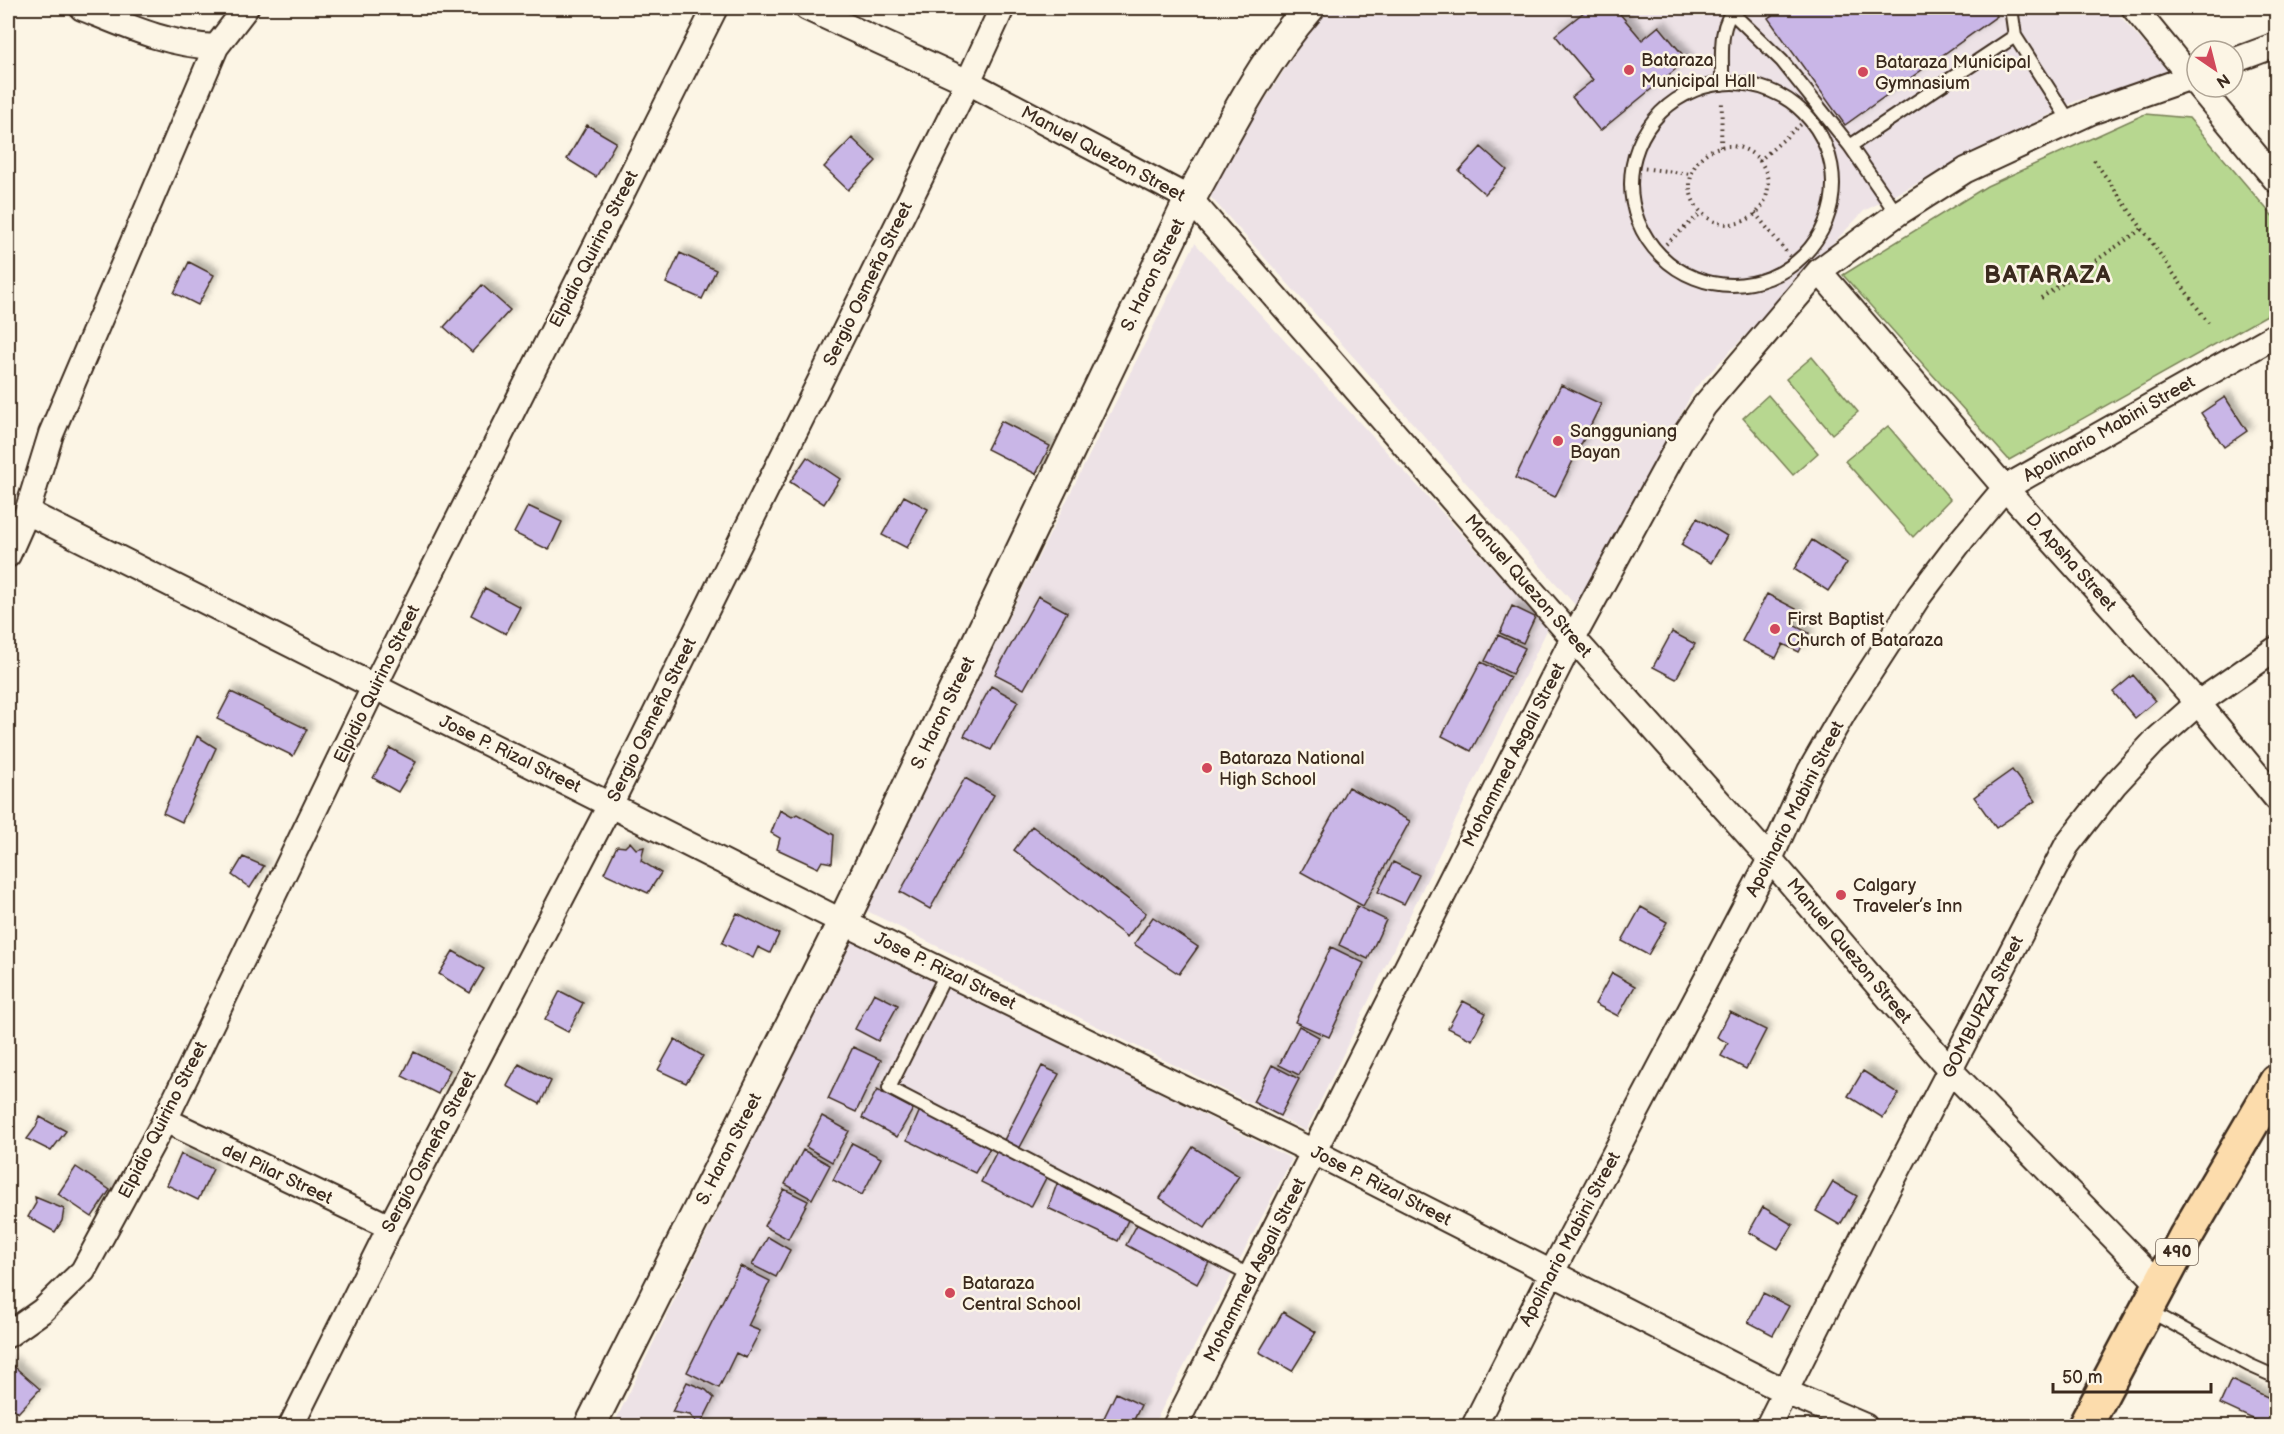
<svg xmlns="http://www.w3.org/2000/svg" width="2284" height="1434" viewBox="0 0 2284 1434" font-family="'Balsamiq Sans',sans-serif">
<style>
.built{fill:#ede2e6}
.green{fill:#b7d790;stroke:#798057;stroke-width:1.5}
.building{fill:#c9b6e7;stroke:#3b2a1e;stroke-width:1.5;filter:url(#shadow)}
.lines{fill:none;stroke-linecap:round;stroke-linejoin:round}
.service-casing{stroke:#3b2a1e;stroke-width:16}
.minor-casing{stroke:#3b2a1e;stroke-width:28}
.tertiary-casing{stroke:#3b2a1e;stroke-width:34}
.primary-casing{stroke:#3b2a1e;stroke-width:38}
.path{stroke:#3b2a1e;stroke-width:4;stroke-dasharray:1.5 4.5;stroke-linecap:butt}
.service{stroke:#fcf5e5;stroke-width:12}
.minor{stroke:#fcf5e5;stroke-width:24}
.tertiary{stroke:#fcf5e5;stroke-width:30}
.primary{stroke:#fcdcac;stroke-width:33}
.poi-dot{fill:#d1495b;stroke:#fcf5e5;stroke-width:2}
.labels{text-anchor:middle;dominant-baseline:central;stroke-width:5;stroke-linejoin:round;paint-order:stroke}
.shield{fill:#fcf5e5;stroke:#75675a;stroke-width:1.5}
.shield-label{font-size:16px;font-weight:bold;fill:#3b2a1e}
.poi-label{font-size:18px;fill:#3b2a1e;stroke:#fcf5e5;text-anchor:start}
.street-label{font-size:18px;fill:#3b2a1e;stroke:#fcf5e5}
.district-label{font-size:24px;font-weight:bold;letter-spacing:1.5px;fill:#3b2a1e;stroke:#fcf5e5}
</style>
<defs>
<filter id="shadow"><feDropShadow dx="5.5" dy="-5.5" stdDeviation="3" flood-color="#0004"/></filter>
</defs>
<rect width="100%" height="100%" fill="#fcf5e5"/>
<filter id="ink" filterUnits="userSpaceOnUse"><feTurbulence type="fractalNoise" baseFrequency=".0167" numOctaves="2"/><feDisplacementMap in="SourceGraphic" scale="12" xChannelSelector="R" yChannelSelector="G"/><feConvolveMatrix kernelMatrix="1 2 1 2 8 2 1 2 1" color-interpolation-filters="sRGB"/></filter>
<g filter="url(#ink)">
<path class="built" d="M 1329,8 L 2113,8 L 2170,73 L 2076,101 L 1864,211 L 1695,388 L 1577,607 L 1206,192 L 1318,17 Z
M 1195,243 L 1548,628 L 1306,1131 L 863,909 Z
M 851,937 L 1292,1159 L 1153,1426 L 613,1426 Z"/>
<path class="green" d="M 2145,114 L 2189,118 L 2276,220 L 2276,310 L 2009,460 L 1843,275 L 1987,186 Z
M 1812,357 L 1858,412 L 1832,434 L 1786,379 Z
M 1768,395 L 1818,453 L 1793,475 L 1743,418 Z
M 1888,426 L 1950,499 L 1913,537 L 1845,461 Z"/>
<path class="building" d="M 1589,8 L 1615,8 L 1642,40 L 1659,26 L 1687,60 L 1600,131 L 1572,97 L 1593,80 L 1555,35 Z
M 1783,8 L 1990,8 L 1997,16 L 1845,125 L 1768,18 Z
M 587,125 L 616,142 L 596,177 L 567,159 Z
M 852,138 L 876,161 L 848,190 L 824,167 Z
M 1481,147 L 1507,170 L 1485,194 L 1459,171 Z
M 680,253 L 716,270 L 702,299 L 666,283 Z
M 189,262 L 214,275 L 198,305 L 174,293 Z
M 482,285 L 510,310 L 472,352 L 444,327 Z
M 1561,385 L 1601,404 L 1555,497 L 1515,478 Z
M 2225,397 L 2247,431 L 2224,447 L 2201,413 Z
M 1001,421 L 1050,446 L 1036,474 L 987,449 Z
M 807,457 L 840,479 L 824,504 L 790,482 Z
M 904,496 L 928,509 L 907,548 L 882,535 Z
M 528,506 L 562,522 L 549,550 L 514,533 Z
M 1697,518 L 1727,536 L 1711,563 L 1681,545 Z
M 1812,540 L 1847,563 L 1828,591 L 1794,569 Z
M 485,588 L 520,607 L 506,634 L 471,615 Z
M 1767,594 L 1800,611 L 1793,625 L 1809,633 L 1799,652 L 1783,644 L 1776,658 L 1742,641 Z
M 1038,596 L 1067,612 L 1024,689 L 995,674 Z
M 1512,606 L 1535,617 L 1523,643 L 1500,633 Z
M 1672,632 L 1695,644 L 1676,679 L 1653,667 Z
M 1498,635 L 1525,648 L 1512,674 L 1485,661 Z
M 1481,662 L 1510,677 L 1471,751 L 1442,736 Z
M 2133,675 L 2155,701 L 2135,718 L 2113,692 Z
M 991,686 L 1018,701 L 991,750 L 964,736 Z
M 231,692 L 307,729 L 293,756 L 217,719 Z
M 197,736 L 216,748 L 182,822 L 163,813 Z
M 390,748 L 416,762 L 398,792 L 373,778 Z
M 2012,770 L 2035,801 L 1996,828 L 1974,797 Z
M 965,778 L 994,795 L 930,909 L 900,892 Z
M 1348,787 L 1410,821 L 1363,906 L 1301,872 Z
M 780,810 L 792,817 L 797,814 L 834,835 L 832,863 L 822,861 L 818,868 L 777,849 L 780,838 L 771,833 Z
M 1032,826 L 1146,913 L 1127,937 L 1014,850 Z
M 630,842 L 636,849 L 644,847 L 641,861 L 661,873 L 648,893 L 604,873 L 617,846 L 625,847 Z
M 243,857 L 264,866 L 250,888 L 232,875 Z
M 1393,862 L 1419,875 L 1404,904 L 1378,892 Z
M 1357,906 L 1386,920 L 1368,959 L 1339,945 Z
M 1641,907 L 1667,922 L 1648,955 L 1622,941 Z
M 737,913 L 779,934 L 770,953 L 758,947 L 753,958 L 722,943 Z
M 1153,917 L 1198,947 L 1179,974 L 1134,944 Z
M 1331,947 L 1364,963 L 1329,1037 L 1295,1022 Z
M 453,951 L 484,969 L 470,993 L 439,974 Z
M 1612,973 L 1635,986 L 1618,1016 L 1595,1004 Z
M 560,991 L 583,1003 L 568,1032 L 545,1020 Z
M 874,993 L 898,1005 L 878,1041 L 855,1029 Z
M 1463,1001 L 1486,1013 L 1472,1040 L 1448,1028 Z
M 1730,1012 L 1766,1030 L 1746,1069 L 1721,1056 L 1728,1043 L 1717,1037 Z
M 1299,1026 L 1319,1037 L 1299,1075 L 1279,1065 Z
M 675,1039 L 703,1056 L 686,1083 L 658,1070 Z
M 853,1047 L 881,1060 L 856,1112 L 828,1099 Z
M 414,1052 L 450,1070 L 438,1094 L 402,1076 Z
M 519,1064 L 551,1081 L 540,1104 L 507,1086 Z
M 1272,1065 L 1299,1079 L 1280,1116 L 1253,1102 Z
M 1042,1066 L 1059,1074 L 1018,1151 L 1002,1144 Z
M 1863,1071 L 1899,1094 L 1883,1118 L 1848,1096 Z
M 877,1090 L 913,1109 L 897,1137 L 862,1118 Z
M 920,1110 L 991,1146 L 975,1173 L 907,1140 Z
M 822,1116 L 849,1131 L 832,1162 L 806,1147 Z
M 40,1117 L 66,1131 L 51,1151 L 27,1139 L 36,1127 Z
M 852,1143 L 881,1158 L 862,1195 L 833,1180 Z
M 1193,1147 L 1239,1176 L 1205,1228 L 1160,1198 Z
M 998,1149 L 1048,1174 L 1031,1207 L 981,1182 Z
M 803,1150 L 830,1165 L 812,1199 L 785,1184 Z
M 181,1154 L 213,1169 L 198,1200 L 167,1185 Z
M 76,1167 L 110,1190 L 92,1217 L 58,1194 Z
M 1833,1182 L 1857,1196 L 1840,1225 L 1816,1211 Z
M 1057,1184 L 1128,1220 L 1118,1241 L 1048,1208 Z
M 784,1189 L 808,1201 L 788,1239 L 764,1226 Z
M 35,1197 L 64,1209 L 62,1221 L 55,1232 L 28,1217 L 36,1203 Z
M 1763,1207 L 1793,1225 L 1778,1249 L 1749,1232 Z
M 1138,1223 L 1209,1262 L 1197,1284 L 1126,1245 Z
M 768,1237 L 790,1250 L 776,1277 L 752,1265 Z
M 740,1266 L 770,1281 L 748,1326 L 760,1331 L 746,1358 L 736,1353 L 719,1388 L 687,1372 Z
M 1763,1293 L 1789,1306 L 1773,1335 L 1748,1322 Z
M 1283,1312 L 1316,1332 L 1292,1371 L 1259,1352 Z
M 9,1362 L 40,1389 L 18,1413 L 8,1403 Z
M 2231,1380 L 2276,1401 L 2276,1426 L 2268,1426 L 2220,1404 Z
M 687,1382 L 706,1390 L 714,1398 L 700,1426 L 690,1415 L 672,1412 Z
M 1116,1393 L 1141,1405 L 1131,1426 L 1100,1426 Z"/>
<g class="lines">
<g class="service-casing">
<path id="service" d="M 1727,8 L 1782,61 L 1850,146 L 1897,214
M 2011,8 L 2015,36 L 2070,122
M1631 184a101 101 0 1 1 202 0a101 101 0 1 1-202 0Z
M 1722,84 C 1723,60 1717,25 1736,8
M 1850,146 L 2015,36
M 947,972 L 889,1088 L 1251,1276
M 2148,1310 L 2249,1365 L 2276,1377"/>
</g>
<g class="minor-casing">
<path id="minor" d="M 82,8 C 127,26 167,45 216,47
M 807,8 L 968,82 L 1190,199 L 1573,638 L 1770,859 L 1951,1071 L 2160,1285
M 2134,8 L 2197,85
M 2233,61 L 2276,45
M 2199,87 L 2276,180
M 1819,271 L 2005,488 L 2198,703 L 2276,798
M 27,512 L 843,922 L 1314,1152 L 1786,1392 L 1865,1426
M 8,555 L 27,512 L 51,434 L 216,47 L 246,8
M 165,1120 L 390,1227
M 8,1335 L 42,1311 L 83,1271 L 165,1120 L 374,687 L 715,8
M 291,1426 L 390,1227 L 611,803 L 968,82 L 1002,8
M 1175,1426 L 1573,638 L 1680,442 L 1704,406 L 1819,271 L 1897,214 L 1966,170 L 2091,112 L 2197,75
M 1474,1426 L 1552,1272 L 1770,859 L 1810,771 L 1844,712 L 1919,596 L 1963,538 L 2005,488 L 2276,335
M 1768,1426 L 1866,1231 L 2067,845 L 2114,785 L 2154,742 L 2198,703 L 2276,649"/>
</g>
<g class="tertiary-casing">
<path id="tertiary" d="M 590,1426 L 843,922 L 1190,199 C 1226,134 1260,64 1309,8"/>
</g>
<g class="primary-casing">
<path id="primary" d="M 2085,1426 L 2186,1236 L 2276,1082"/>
</g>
<path class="path" d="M1690 185a39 39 0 1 1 78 0a39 39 0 1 1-78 0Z
M 1721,147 L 1722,100
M 2094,160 L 2208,323
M 1759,161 L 1808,118
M 1633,167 L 1691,174
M 1755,213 L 1795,263
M 1657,252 L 1701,213
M 2041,298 L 2142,229"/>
<use href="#service" class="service"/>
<use href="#minor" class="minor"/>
<use href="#tertiary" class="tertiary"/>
<use href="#primary" class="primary"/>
</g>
</g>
<g class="poi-dot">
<circle cx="1629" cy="70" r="6"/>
<circle cx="1863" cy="72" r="6"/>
<circle cx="1558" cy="441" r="6"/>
<circle cx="1775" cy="629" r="6"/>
<circle cx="1207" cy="768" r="6"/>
<circle cx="1841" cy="895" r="6"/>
<circle cx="950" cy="1293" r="6"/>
</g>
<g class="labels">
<rect class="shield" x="2156" y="1239" width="42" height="26" rx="4.5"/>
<g class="shield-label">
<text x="2177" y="1252">490</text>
</g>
<g class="poi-label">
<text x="1641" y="60">Bataraza<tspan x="1641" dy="21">Municipal Hall</tspan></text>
<text x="1875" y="62">Bataraza Municipal<tspan x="1875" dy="21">Gymnasium</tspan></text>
<text x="1570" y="431">Sangguniang<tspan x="1570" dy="21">Bayan</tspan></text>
<text x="1787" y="619">First Baptist<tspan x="1787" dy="21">Church of Bataraza</tspan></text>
<text x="1219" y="758">Bataraza National<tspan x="1219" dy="21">High School</tspan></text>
<text x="1853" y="885">Calgary<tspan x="1853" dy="21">Traveler’s Inn</tspan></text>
<text x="962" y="1283">Bataraza<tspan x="962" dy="21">Central School</tspan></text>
</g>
<g class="street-label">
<text transform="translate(1103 154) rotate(28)">Manuel Quezon Street</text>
<text transform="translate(594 249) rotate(-63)">Elpidio Quirino Street</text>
<text transform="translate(1153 275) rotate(-64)">S. Haron Street</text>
<text transform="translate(868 284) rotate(-64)">Sergio Osmeña Street</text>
<text transform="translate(2109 429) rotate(-30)">Apolinario Mabini Street</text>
<text transform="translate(2071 562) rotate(48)">D. Apsha Street</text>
<text transform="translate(1528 586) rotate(49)">Manuel Quezon Street</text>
<text transform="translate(377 684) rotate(-64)">Elpidio Quirino Street</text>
<text transform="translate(943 713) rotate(-64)">S. Haron Street</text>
<text transform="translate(652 720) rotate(-64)">Sergio Osmeña Street</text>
<text transform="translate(510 754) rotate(26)">Jose P. Rizal Street</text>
<text transform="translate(1514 755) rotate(-63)">Mohammed Asgali Street</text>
<text transform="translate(1795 809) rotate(-63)">Apolinario Mabini Street</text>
<text transform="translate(1849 951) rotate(50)">Manuel Quezon Street</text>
<text transform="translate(945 971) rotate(26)">Jose P. Rizal Street</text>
<text transform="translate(1983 1007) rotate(-63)">GOMBURZA Street</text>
<text transform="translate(163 1120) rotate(-63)">Elpidio Quirino Street</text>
<text transform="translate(729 1149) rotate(-63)">S. Haron Street</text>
<text transform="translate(429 1152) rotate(-62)">Sergio Osmeña Street</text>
<text transform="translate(277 1174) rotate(25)">del Pilar Street</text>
<text transform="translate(1381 1186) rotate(27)">Jose P. Rizal Street</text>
<text transform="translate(1570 1239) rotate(-62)">Apolinario Mabini Street</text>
<text transform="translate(1255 1270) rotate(-63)">Mohammed Asgali Street</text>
</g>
<g class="district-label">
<text x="2048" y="275">BATARAZA</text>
</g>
</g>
<rect width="2284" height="1434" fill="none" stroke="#fcf5e5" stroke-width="30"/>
<rect x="15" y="15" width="2254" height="1404" fill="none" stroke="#3b2a1e" stroke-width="2" filter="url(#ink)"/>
<g transform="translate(2215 69) rotate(145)"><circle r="28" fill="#fcf5e5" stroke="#afa495" stroke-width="1.5"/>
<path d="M0-4.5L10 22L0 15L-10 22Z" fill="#d1495b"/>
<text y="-9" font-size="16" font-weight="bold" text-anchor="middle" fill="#3b2a1e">N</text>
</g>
<path d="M2053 1383v9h158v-9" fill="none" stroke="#3b2a1e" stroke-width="3"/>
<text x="2062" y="1383" font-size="18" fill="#3b2a1e" stroke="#fcf5e5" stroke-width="4.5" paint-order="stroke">50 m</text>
</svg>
